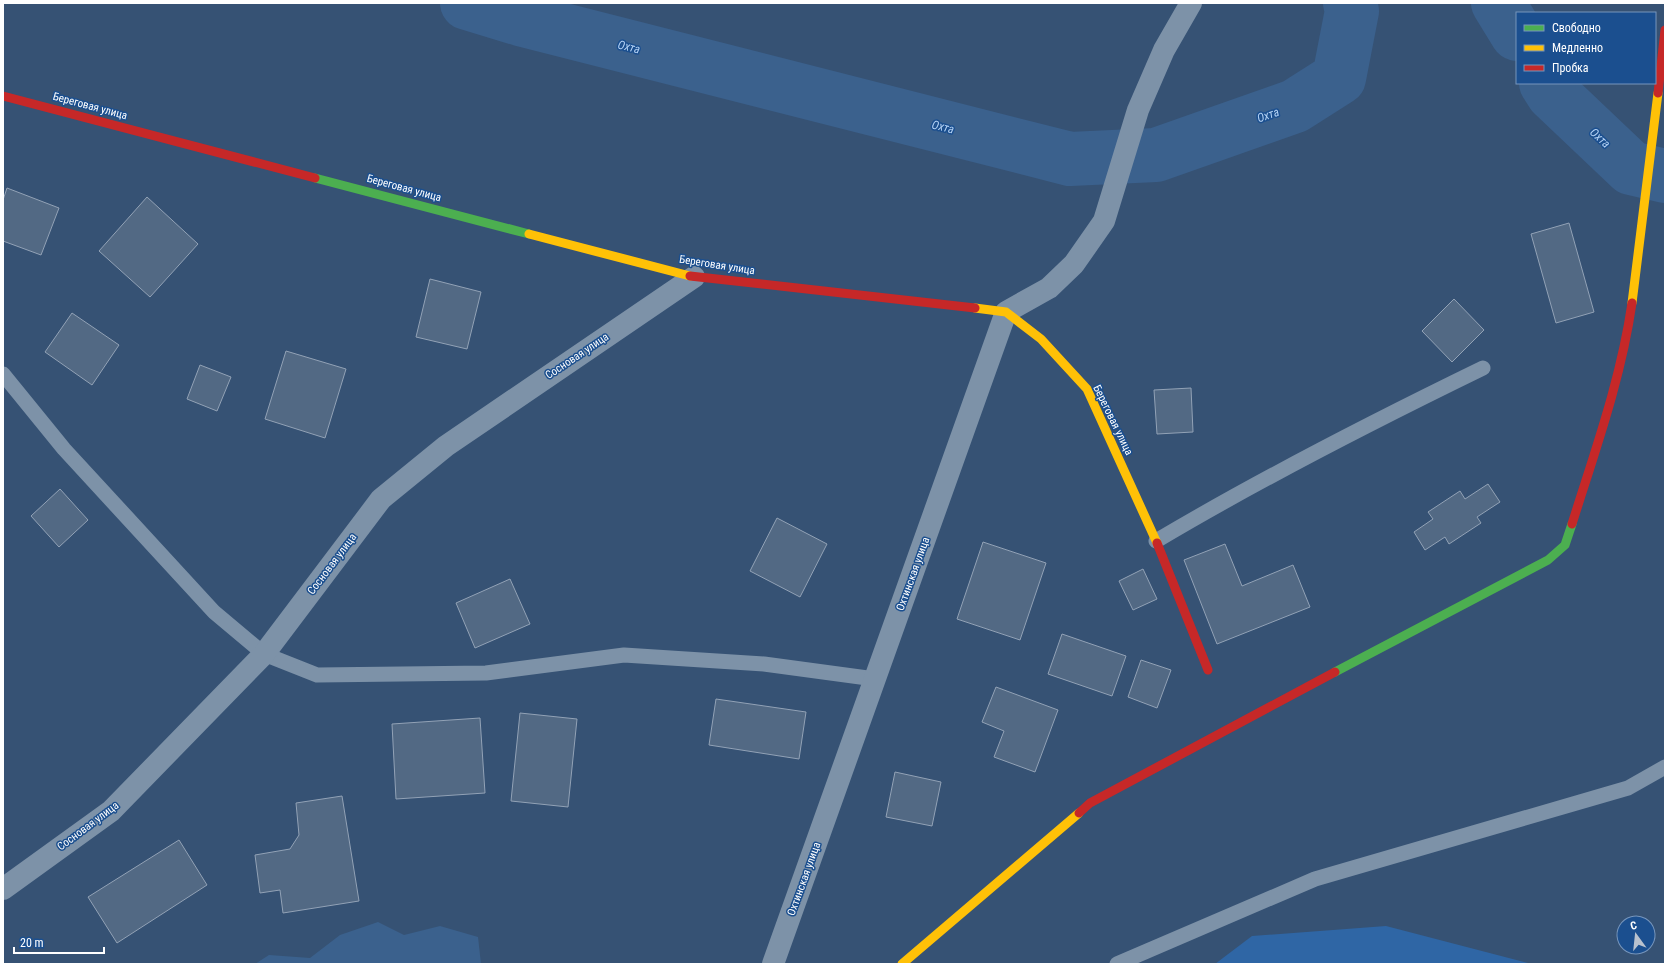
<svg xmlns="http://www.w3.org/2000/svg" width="1668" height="967" viewBox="0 0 1668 967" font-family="'Roboto Condensed',sans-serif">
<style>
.green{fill:#2f66a5}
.water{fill:#3b618d}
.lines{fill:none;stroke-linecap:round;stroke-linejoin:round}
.river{stroke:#3b618d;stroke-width:54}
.building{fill:#526984;stroke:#92a2b6}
.lane{stroke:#7d92a8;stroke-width:15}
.street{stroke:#7d92a8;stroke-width:22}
.fast{stroke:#4caf50;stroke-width:9}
.slow{stroke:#ffc107;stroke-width:9}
.jam{stroke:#c62828;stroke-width:9}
.labels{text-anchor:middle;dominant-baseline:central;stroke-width:3;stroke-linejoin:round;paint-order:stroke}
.street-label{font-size:11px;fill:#fff;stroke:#1b4f8f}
.water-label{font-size:12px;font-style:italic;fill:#b5d3f5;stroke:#1b4f8f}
</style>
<rect width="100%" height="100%" fill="#365274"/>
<path class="green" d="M 1386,926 L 1532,964 L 1215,964 L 1252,936 Z"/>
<path class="water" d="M 378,922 L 404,935 L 440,926 L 478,937 L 481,964 L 255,964 L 269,955 L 310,958 L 340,935 Z"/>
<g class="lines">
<path class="river" d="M 467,3 L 520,19 L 1070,159 L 1156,155 L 1295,106 L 1339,78 L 1352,11 L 1350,3
M 1498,3 L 1517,34
M 1546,83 L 1553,94 L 1631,168 L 1665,176"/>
</g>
<path class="building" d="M 7,188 L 59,208 L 41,255 L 3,241 L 3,200 Z
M 147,197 L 198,244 L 150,297 L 99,251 Z
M 1569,223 L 1594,312 L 1556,323 L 1531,234 Z
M 430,279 L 481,292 L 467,349 L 416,337 Z
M 1454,299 L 1484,330 L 1452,362 L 1422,331 Z
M 72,313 L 119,345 L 92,385 L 45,352 Z
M 286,351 L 346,369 L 325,438 L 265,419 Z
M 200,365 L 231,377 L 217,411 L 187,399 Z
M 1191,388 L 1193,432 L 1157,434 L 1154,390 Z
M 1488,484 L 1500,502 L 1477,517 L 1481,523 L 1449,544 L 1445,537 L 1425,550 L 1414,532 L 1433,519 L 1428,512 L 1460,491 L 1465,499 Z
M 60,489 L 88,520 L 59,547 L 31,516 Z
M 777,518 L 827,544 L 800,597 L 750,571 Z
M 983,542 L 1046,563 L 1020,640 L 957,619 Z
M 1225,544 L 1242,586 L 1293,565 L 1310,607 L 1217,644 L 1184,560 Z
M 1143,569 L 1157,599 L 1133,610 L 1119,581 Z
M 510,579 L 530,624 L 475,648 L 456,603 Z
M 1062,634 L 1126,656 L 1112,696 L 1048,674 Z
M 1141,660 L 1171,670 L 1157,708 L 1128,697 Z
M 996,687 L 1058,710 L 1035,772 L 994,757 L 1004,731 L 982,722 Z
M 716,699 L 806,712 L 799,759 L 709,745 Z
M 520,713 L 577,719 L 568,807 L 511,801 Z
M 480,718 L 485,793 L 396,799 L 392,724 Z
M 895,772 L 941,782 L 932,826 L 886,817 Z
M 342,796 L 359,901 L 283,913 L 280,890 L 260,893 L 255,855 L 290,849 L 299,835 L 296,803 Z
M 179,840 L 207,885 L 117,943 L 88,897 Z"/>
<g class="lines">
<path class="lane" d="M 3,374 L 64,449 L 214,612 L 264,654 L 317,675 L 486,673 L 624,655 L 764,664 L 875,679
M 1156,541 C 1262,478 1372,422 1483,368
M 1117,964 L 1315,879 L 1628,788 L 1665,767"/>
<path class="street" d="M 3,889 L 111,811 L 264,654 L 381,499 L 446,446 L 694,277
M 773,964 L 1006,312 L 1049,288 L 1074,264 L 1104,221 L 1138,110 L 1164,50 L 1191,3"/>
<path class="fast" d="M 315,178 L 529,234
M 1335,672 L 1548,560 L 1565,545 L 1572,524"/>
<path class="slow" d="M 529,234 L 690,276
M 1632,303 L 1658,93
M 975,308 L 1006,312 L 1041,339 L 1087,389 L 1157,543
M 902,964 L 1079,813"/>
<path class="jam" d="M 1658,93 L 1665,30
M 3,96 L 315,178
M 690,276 L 975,308
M 1572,524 C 1595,451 1621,379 1632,303
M 1157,543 L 1208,670
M 1079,813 L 1090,803 L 1335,672"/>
</g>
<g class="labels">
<g class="street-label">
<text transform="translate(90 106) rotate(15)">Береговая улица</text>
<text transform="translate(404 188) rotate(15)">Береговая улица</text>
<text transform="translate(717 265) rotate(9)">Береговая улица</text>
<text transform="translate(577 356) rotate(-34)">Сосновая улица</text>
<text transform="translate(1113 420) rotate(64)">Береговая улица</text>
<text transform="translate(332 564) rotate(-53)">Сосновая улица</text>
<text transform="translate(913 574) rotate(-70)">Охтинская улица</text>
<text transform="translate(88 826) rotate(-37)">Сосновая улица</text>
<text transform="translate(804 879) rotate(-70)">Охтинская улица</text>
</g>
<g class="water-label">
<text transform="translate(629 47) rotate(14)">Охта</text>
<text transform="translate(1268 115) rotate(-19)">Охта</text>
<text transform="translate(943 127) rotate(14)">Охта</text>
<text transform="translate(1600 138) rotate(43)">Охта</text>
</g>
</g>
<rect width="1668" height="967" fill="none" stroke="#ffffff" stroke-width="8"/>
<rect x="1516" y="12" width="140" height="72" fill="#1b4f8f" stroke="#7695bc"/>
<rect x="1524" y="25" width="20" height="6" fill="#4caf50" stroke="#7695bc"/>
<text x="1552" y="32" font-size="12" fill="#ffffff">Свободно</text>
<rect x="1524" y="45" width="20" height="6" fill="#ffc107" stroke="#7695bc"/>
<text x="1552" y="52" font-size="12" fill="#ffffff">Медленно</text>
<rect x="1524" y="65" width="20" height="6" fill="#c62828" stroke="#7695bc"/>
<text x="1552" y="72" font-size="12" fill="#ffffff">Пробка</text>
<g transform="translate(1636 935) rotate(345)"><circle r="19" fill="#1b4f8f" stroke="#7695bc"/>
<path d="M0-3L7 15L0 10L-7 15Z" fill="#b9c2ce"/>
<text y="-6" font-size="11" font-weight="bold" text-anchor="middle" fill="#ffffff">С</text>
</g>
<path d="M14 947v6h90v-6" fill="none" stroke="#ffffff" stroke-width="2"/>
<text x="20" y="947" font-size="12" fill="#ffffff" stroke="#1b4f8f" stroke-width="3" paint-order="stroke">20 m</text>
</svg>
